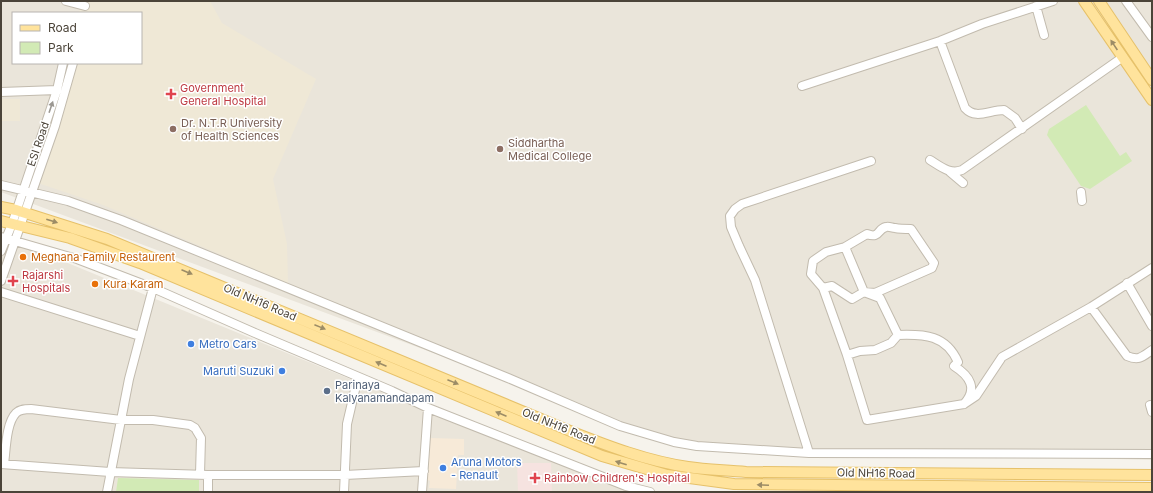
<svg xmlns="http://www.w3.org/2000/svg" width="1153" height="493" viewBox="0 0 1153 493" font-family="Inter,sans-serif">
<style>
.residential{fill:#eae5da;fill-rule:evenodd}
.commercial{fill:#f7ead8}
.education{fill:#efe8d6}
.medical{fill:#f6e3e0}
.green{fill:#d2eab5}
.lines{fill:none;stroke-linecap:round;stroke-linejoin:round}
.minor-casing{stroke:#c2bbae;stroke-width:10}
.major-casing{stroke:#e6c16a;stroke-width:12}
.minor{stroke:#fff;stroke-width:8}
.major{stroke:#ffe39c;stroke-width:10}
.oneway{fill:#9c8c66}
.oneway2{fill:#9c9892}
.health-dot{fill:#e0444e;stroke:#fff;stroke-width:1.5}
.education-dot{fill:#8d6e63;stroke:#fff;stroke-width:1.5}
.food-dot{fill:#e8710a;stroke:#fff;stroke-width:1.5}
.shop-dot{fill:#3f7fe0;stroke:#fff;stroke-width:1.5}
.service-dot{fill:#5c6f8a;stroke:#fff;stroke-width:1.5}
.labels{text-anchor:middle;dominant-baseline:central;stroke-width:3;stroke-linejoin:round;paint-order:stroke}
.health-label{font-size:11px;fill:#be3a42;stroke:#fff;text-anchor:start}
.education-label{font-size:11px;fill:#785e54;stroke:#fff;text-anchor:start}
.street-label{font-size:11px;fill:#4b4439;stroke:#fff}
.food-label{font-size:11px;fill:#c56008;stroke:#fff;text-anchor:start}
.shop-label{font-size:11px;fill:#366cbe;stroke:#fff;text-anchor:start}
.service-label{font-size:11px;fill:#4e5e75;stroke:#fff;text-anchor:start}
</style>
<rect width="100%" height="100%" fill="#f6f3ec"/>
<path class="residential" d="M 1,1 L 1152,1 L 1152,460 L 686,447 L 1,192 ZM 13,13 L 141,13 L 141,63 L 13,63 Z
M 1,244 L 36,250 L 501,441 L 632,492 L 1,492 Z"/>
<path class="commercial" d="M 430,438 L 464,439 L 464,455 L 458,455 L 456,489 L 429,488 L 430,481 L 428,480 Z"/>
<path class="education" d="M 81,1 L 210,1 L 222,23 L 316,79 L 273,179 L 287,244 L 288,283 L 103,205 L 38,183 L 69,63 L 141,63 L 141,13 L 79,13 Z
M 1,99 L 20,99 L 20,121 L 1,121 Z"/>
<path class="medical" d="M 517,463 L 551,463 L 552,492 L 518,492 Z"/>
<path class="green" d="M 1086,105 L 1120,156 L 1126,152 L 1132,161 L 1090,189 L 1081,186 L 1047,135 L 1049,129 Z
M 118,478 L 199,480 L 199,492 L 116,492 Z"/>
<g class="lines">
<g class="minor-casing">
<path id="minor" d="M 66,1 L 85,6
M 1126,1 L 1152,37
M 1036,6 L 1044,35
M 940,41 L 965,108 C 976,120 989,110 1004,110 L 1015,118 L 1022,129
M 802,86 L 940,41 L 982,24 L 1053,1
M 1,92 L 57,90
M 930,160 C 940,166 950,175 962,170 L 1123,57
M 950,172 L 963,183
M 1,185 L 68,201 L 121,220 L 508,378 L 620,426 L 674,442 L 697,446 L 809,453 L 1152,454
M 1081,192 L 1082,201
M 1,237 L 77,259 L 153,288 L 255,333 L 392,391 L 428,408 L 626,486 L 650,492
M 1,251 L 12,224 L 57,90 L 63,63
M 1,281 L 55,126 L 73,63
M 1127,283 L 1152,326
M 823,288 L 811,274 L 813,261 L 826,252 L 845,247 L 864,292 L 875,293 L 932,268 L 934,263 L 911,229 C 906,229 900,229 895,228 C 892,228 889,226 886,227 C 877,229 880,239 867,234 L 845,247
M 1,292 L 140,336
M 1091,307 L 1127,356 C 1139,361 1142,357 1152,350
M 847,355 L 823,288 L 832,286 L 852,299 L 864,292 L 880,298 L 898,335
M 964,404 C 978,389 970,376 954,366 L 958,362 C 946,335 925,334 898,335 L 891,343 L 875,350 L 860,351 L 847,355 L 867,420 L 964,404 L 976,396 L 1002,357 L 1091,307 L 1152,268
M 1150,405 L 1152,412
M 809,453 L 755,280 L 739,246 L 731,227 L 730,216 L 735,209 L 742,204 L 871,161
M 1,464 L 110,472 L 208,475 L 345,475 L 424,471
M 4,464 C 6,450 6,423 16,413 C 20,409 26,409 31,409 L 121,420 L 153,420 L 190,425 L 195,428 L 201,438 L 200,474
M 107,492 L 129,379 L 153,288
M 208,492 L 208,475
M 344,492 L 347,424 L 358,377
M 422,492 L 428,408"/>
</g>
<g class="major-casing">
<path id="major" d="M 1084,1 L 1152,100
M 1099,1 L 1152,80
M 1,207 L 16,210 L 107,239 L 570,431 C 608,446 647,461 688,467 C 707,470 727,470 746,472 L 1152,475
M 1,221 L 70,238 L 140,263 L 602,456 L 667,475 L 734,484 L 1152,488"/>
</g>
<use href="#minor" class="minor"/>
<use href="#major" class="major"/>
</g>
<defs><path id="oneway-solid" d="M-6-.8H1V-3.2L6.5 0L1 3.2V.8H-6Z"/></defs>
<g class="oneway">
<use href="#oneway-solid" transform="translate(1114 45) rotate(-124)"/>
<use href="#oneway-solid" transform="translate(52 221) rotate(18)"/>
<use href="#oneway-solid" transform="translate(187 272) rotate(23)"/>
<use href="#oneway-solid" transform="translate(320 327) rotate(22)"/>
<use href="#oneway-solid" transform="translate(381 364) rotate(-157)"/>
<use href="#oneway-solid" transform="translate(453 382) rotate(22)"/>
<use href="#oneway-solid" transform="translate(501 414) rotate(-157)"/>
<use href="#oneway-solid" transform="translate(621 463) rotate(-162)"/>
<use href="#oneway-solid" transform="translate(763 485) rotate(-178)"/>
</g>
<use class="oneway2" href="#oneway-solid" transform="translate(51 107) rotate(-71)"/>
<g class="health-dot">
<path d="M169 88h4v4h4v4h-4v4h-4v-4h-4v-4h4z"/>
<path d="M11 275h4v4h4v4h-4v4h-4v-4h-4v-4h4z"/>
<path d="M533 472h4v4h4v4h-4v4h-4v-4h-4v-4h4z"/>
</g>
<g class="education-dot">
<circle cx="173" cy="129" r="4"/>
<circle cx="500" cy="149" r="4"/>
</g>
<g class="food-dot">
<circle cx="23" cy="257" r="4"/>
<circle cx="95" cy="284" r="4"/>
</g>
<g class="shop-dot">
<circle cx="191" cy="344" r="4"/>
<circle cx="282" cy="371" r="4"/>
<circle cx="443" cy="468" r="4"/>
</g>
<circle class="service-dot" cx="327" cy="391" r="4"/>
<g class="labels">
<g class="health-label">
<text x="180" y="88">Government<tspan x="180" dy="13">General Hospital</tspan></text>
<text x="22" y="275">Rajarshi<tspan x="22" dy="13">Hospitals</tspan></text>
<text x="544" y="478">Rainbow Children's Hospital</text>
</g>
<g class="education-label">
<text x="181" y="123">Dr. N.T.R University<tspan x="181" dy="13">of Health Sciences</tspan></text>
<text x="508" y="143">Siddhartha<tspan x="508" dy="13">Medical College</tspan></text>
</g>
<g class="street-label">
<text transform="translate(38 144) rotate(-71)">ESI Road</text>
<text transform="translate(260 302) rotate(23)">Old NH16 Road</text>
<text transform="translate(559 426) rotate(22)">Old NH16 Road</text>
<text transform="translate(876 473) rotate(1)">Old NH16 Road</text>
</g>
<g class="food-label">
<text x="31" y="257">Meghana Family Restaurent</text>
<text x="103" y="284">Kura Karam</text>
</g>
<g class="shop-label">
<text x="199" y="344">Metro Cars</text>
<text x="274" y="371" text-anchor="end">Maruti Suzuki</text>
<text x="451" y="462">Aruna Motors<tspan x="451" dy="13">- Renault</tspan></text>
</g>
<g class="service-label">
<text x="335" y="385">Parinaya<tspan x="335" dy="13">Kalyanamandapam</tspan></text>
</g>
</g>
<rect width="1153" height="493" fill="none" stroke="#4b4439" stroke-width="4"/>
<rect x="12" y="12" width="130" height="52" fill="#ffffff" stroke="#b7b4b0"/>
<rect x="20" y="25" width="20" height="6" fill="#ffe39c" stroke="#b7b4b0"/>
<text x="48" y="32" font-size="12" fill="#4b4439">Road</text>
<rect x="20" y="42" width="20" height="12" fill="#d2eab5" stroke="#b7b4b0"/>
<text x="48" y="52" font-size="12" fill="#4b4439">Park</text>
</svg>
